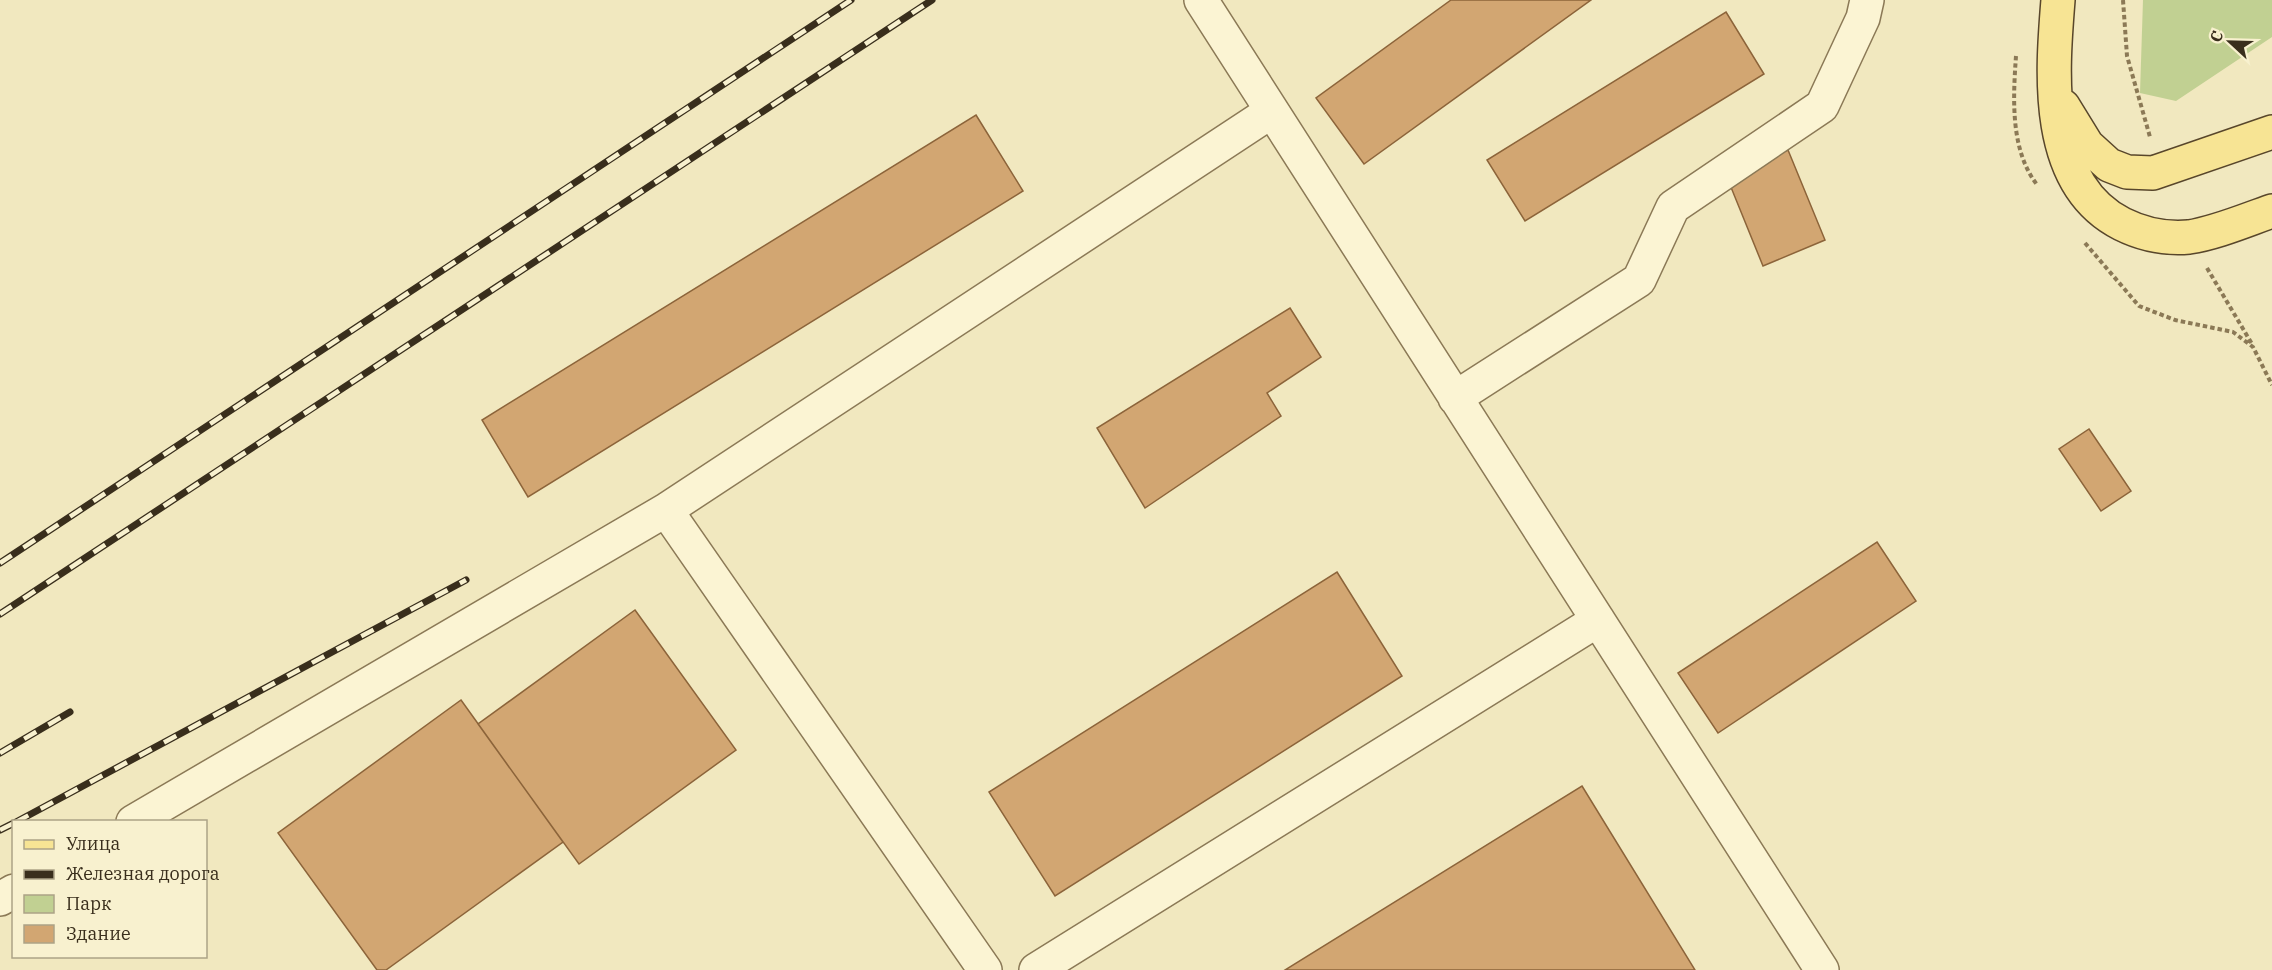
<svg xmlns="http://www.w3.org/2000/svg" width="2272" height="970" viewBox="0 0 2272 970" font-family="'IBM Plex Serif',serif">
<style>
.green{fill:#c1d092}
.building{fill:#d2a672;stroke:#8c643a;stroke-width:1.5}
.lines{fill:none;stroke-linecap:round;stroke-linejoin:round}
.minor-casing{stroke:#8b7956;stroke-width:36}
.major-casing{stroke:#58462b;stroke-width:36}
.path{stroke:#8b7956;stroke-width:4;stroke-dasharray:4.5 3;stroke-linecap:butt}
.minor{stroke:#fbf4d3;stroke-width:33}
.major{stroke:#f7e494;stroke-width:33}
.rail-casing{stroke:#392e1c;stroke-width:7}
.rail{stroke:#f8f1cf;stroke-width:4.5;stroke-dasharray:14;stroke-linecap:butt}
</style>
<rect width="100%" height="100%" fill="#f1e8bf"/>
<path class="green" d="M 2143,0 L 2272,0 L 2272,37 L 2176,101 L 2140,93 Z"/>
<path class="building" d="M 1451,0 L 1591,0 L 1364,164 L 1316,98 Z
M 1726,12 L 1764,74 L 1525,221 L 1487,160 Z
M 976,115 L 1023,191 L 528,497 L 482,420 Z
M 1788,150 L 1825,240 L 1763,266 L 1726,175 Z
M 1290,308 L 1321,357 L 1267,393 L 1281,416 L 1145,508 L 1097,428 Z
M 2089,429 L 2131,491 L 2101,511 L 2059,449 Z
M 1877,542 L 1916,601 L 1718,733 L 1678,673 Z
M 1337,572 L 1402,676 L 1055,896 L 989,792 Z
M 635,610 L 736,750 L 579,864 L 478,724 Z
M 461,700 L 563,842 L 386,970 L 377,970 L 278,833 Z
M 1582,786 L 1695,970 L 1285,970 Z"/>
<g class="lines">
<g class="minor-casing">
<path id="minor" d="M 1201,0 L 1822,970
M 1455,398 L 1639,280 L 1673,207 L 1822,106 L 1863,18 L 1867,0
M 133,822 L 666,510
M 0,899 L 14,891
M 985,970 L 666,510 L 1272,111
M 1036,970 L 1598,620"/>
</g>
<g class="major-casing">
<path id="major" d="M 2058,0 C 2052,74 2043,184 2122,224 C 2142,234 2166,239 2189,237 C 2216,233 2246,220 2272,211
M 2063,106 L 2087,145 L 2109,165 L 2127,172 L 2153,173 L 2272,132"/>
</g>
<path class="path" d="M 2123,0 L 2127,56 L 2150,137
M 2016,56 C 2013,99 2010,151 2038,186
M 2085,243 L 2139,306 L 2175,320 L 2233,332 L 2253,347 L 2272,385
M 2207,268 L 2252,344"/>
<use href="#minor" class="minor"/>
<use href="#major" class="major"/>
<g class="rail-casing">
<path id="rail" d="M 0,563 L 851,0
M 0,614 L 932,0
M 0,753 L 70,712
M 16,822 L 466,580
M 0,830 L 14,823"/>
</g>
<use href="#rail" class="rail"/>
</g>
<rect x="12" y="820" width="195" height="138" fill="#f8f1cf" stroke="#aca387" stroke-width="1.5"/>
<rect x="24" y="840" width="30" height="9" fill="#f7e494" stroke="#aca387" stroke-width="1.5"/>
<text x="66" y="850" font-size="18" fill="#392e1c">Улица</text>
<rect x="24" y="870" width="30" height="9" fill="#392e1c" stroke="#aca387" stroke-width="1.5"/>
<text x="66" y="880" font-size="18" fill="#392e1c">Железная дорога</text>
<rect x="24" y="895" width="30" height="18" fill="#c1d092" stroke="#aca387" stroke-width="1.5"/>
<text x="66" y="910" font-size="18" fill="#392e1c">Парк</text>
<rect x="24" y="925" width="30" height="18" fill="#d2a672" stroke="#aca387" stroke-width="1.5"/>
<text x="66" y="940" font-size="18" fill="#392e1c">Здание</text>
<g transform="translate(2230 42) rotate(292)" stroke="#f8f1cf" stroke-width="4.5" paint-order="stroke">
<path d="M0-4.5L10 22L0 15L-10 22Z" fill="#392e1c"/>
<text y="-9" font-size="16" font-weight="bold" text-anchor="middle" fill="#392e1c">С</text>
</g>
</svg>
